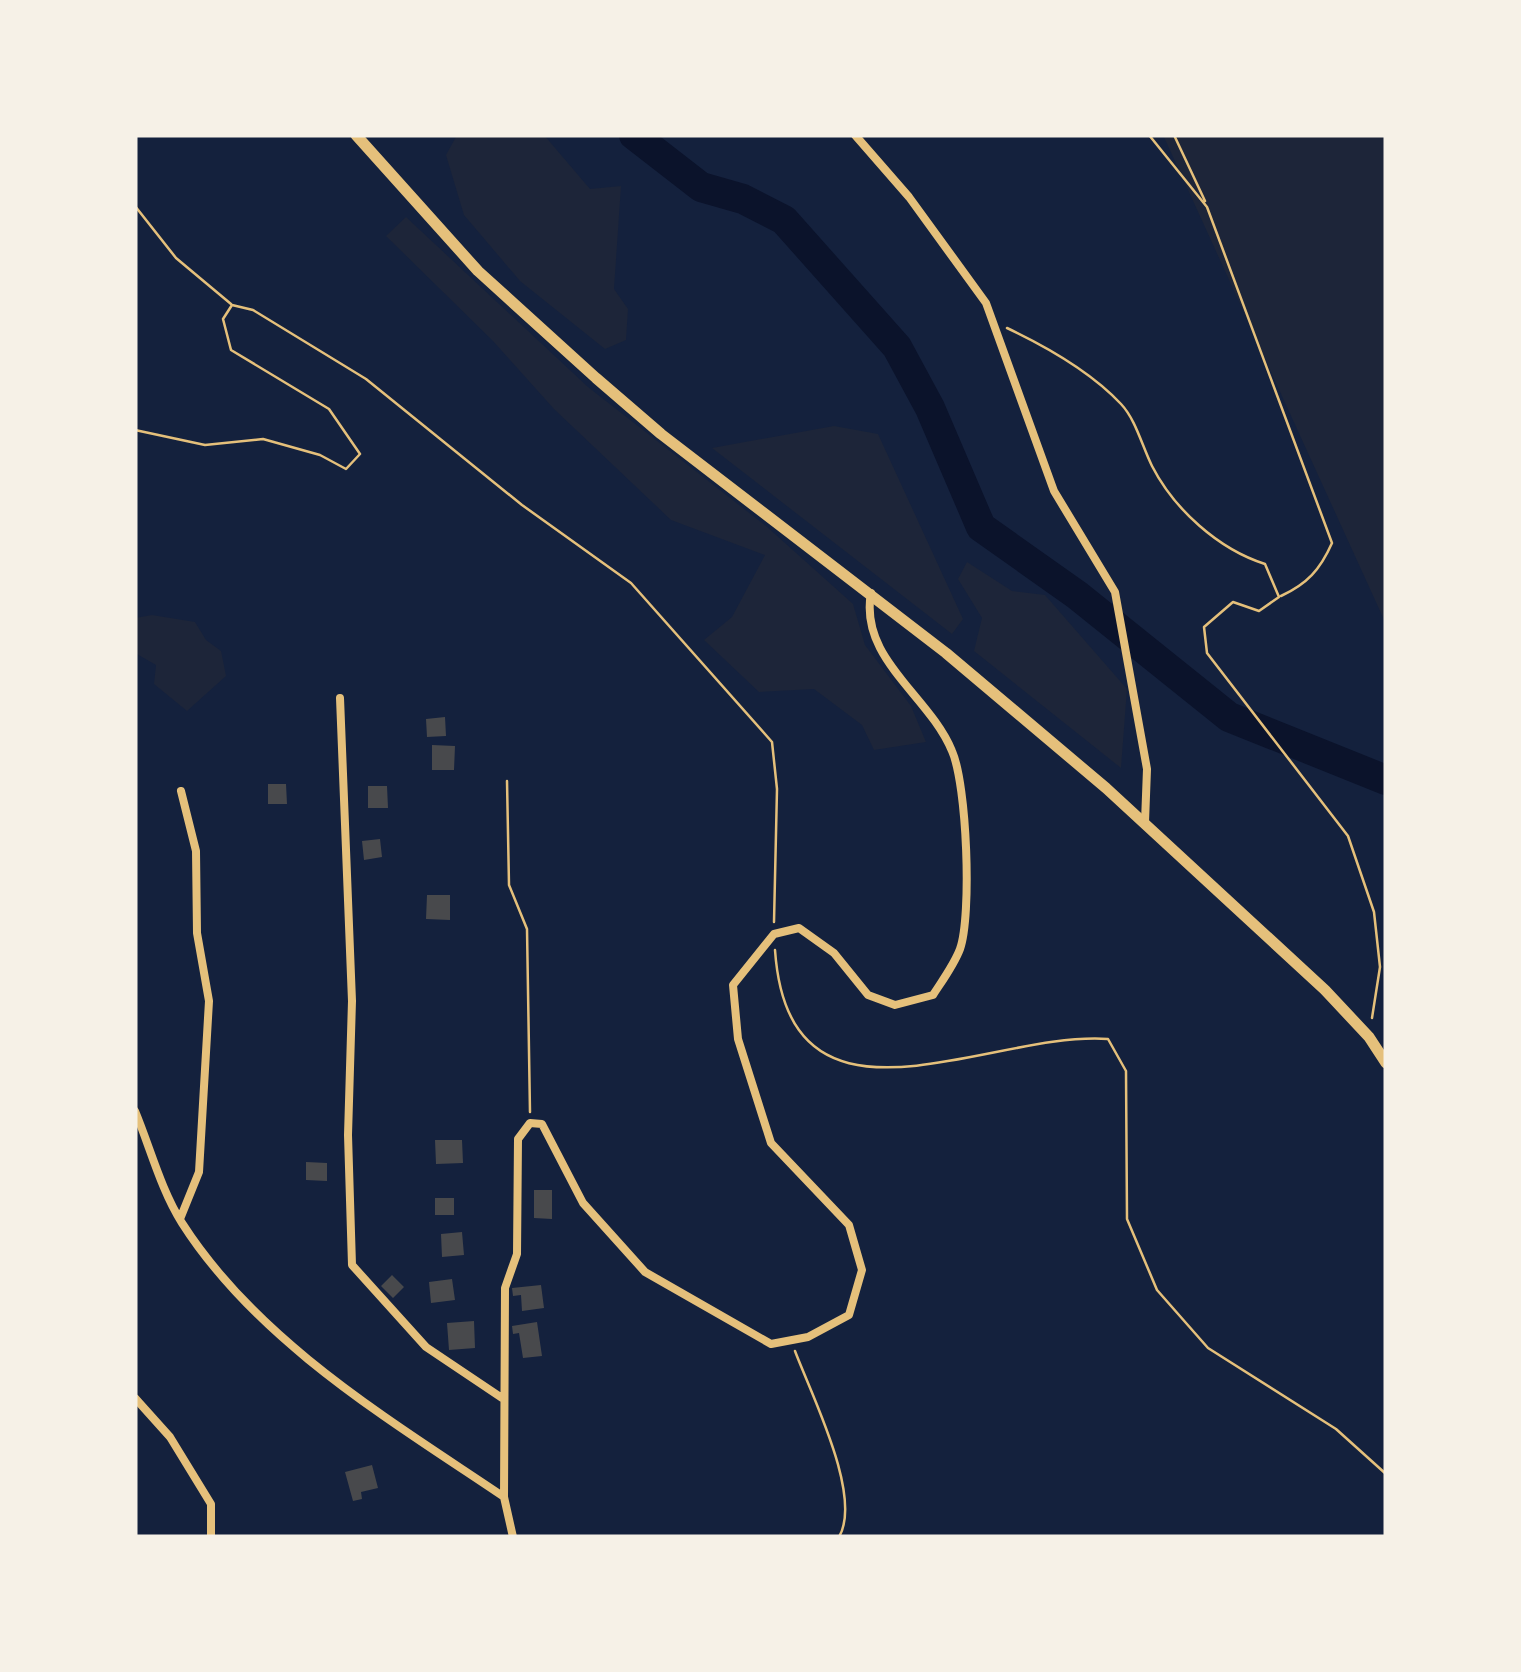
<svg xmlns="http://www.w3.org/2000/svg" width="1521" height="1672" viewBox="0 0 1521 1672" font-family="'Exo 2',sans-serif">
<style>
.green{fill:#1d2539}
.lines{fill:none;stroke-linecap:round;stroke-linejoin:round}
.river{stroke:#0b132b;stroke-width:30}
.building{fill:#48494c}
.path{stroke:#e5c07b;stroke-width:2.5}
.minor{stroke:#e5c07b;stroke-width:8}
.secondary{stroke:#e5c07b;stroke-width:11}
</style>
<rect width="100%" height="100%" fill="#14213d"/>
<path class="green" d="M 457,135 L 544,135 L 590,189 L 621,186 L 614,289 L 628,309 L 626,340 L 605,349 L 520,281 L 464,215 L 446,155 Z
M 1163,135 L 1386,135 L 1386,624 Z
M 406,217 L 588,387 L 766,526 L 853,604 L 865,645 L 911,706 L 926,742 L 874,750 L 862,725 L 814,689 L 759,692 L 704,640 L 732,617 L 765,555 L 671,520 L 554,409 L 493,341 L 386,236 Z
M 834,426 L 878,434 L 963,619 L 952,634 L 712,448 Z
M 967,562 L 1012,591 L 1045,595 L 1127,689 L 1121,768 L 974,651 L 982,618 L 958,579 Z
M 152,615 L 195,622 L 206,640 L 221,651 L 226,676 L 187,711 L 154,684 L 156,665 L 135,653 L 135,618 Z"/>
<g class="lines">
<path class="river" d="M 634,135 L 701,187 L 743,199 L 784,220 L 897,347 L 930,408 L 981,527 L 1077,595 L 1229,717 L 1386,780"/>
</g>
<path class="building" d="M 445,717 L 446,736 L 427,737 L 426,719 Z
M 432,745 L 455,746 L 454,770 L 432,770 Z
M 268,784 L 286,784 L 287,804 L 268,804 Z
M 368,786 L 387,786 L 388,808 L 368,808 Z
M 380,839 L 382,857 L 364,860 L 362,841 Z
M 427,895 L 450,895 L 450,920 L 426,919 Z
M 435,1140 L 462,1140 L 463,1163 L 436,1164 Z
M 306,1162 L 327,1163 L 327,1181 L 306,1180 Z
M 534,1190 L 552,1190 L 552,1219 L 534,1218 Z
M 435,1198 L 454,1198 L 454,1215 L 435,1215 Z
M 462,1232 L 464,1255 L 442,1257 L 441,1234 Z
M 392,1275 L 404,1287 L 393,1298 L 381,1286 Z
M 452,1279 L 455,1300 L 431,1303 L 429,1282 Z
M 541,1285 L 544,1308 L 522,1311 L 521,1295 L 513,1296 L 512,1288 Z
M 474,1321 L 475,1348 L 449,1350 L 447,1323 Z
M 537,1322 L 542,1356 L 523,1358 L 519,1333 L 513,1334 L 512,1326 Z
M 372,1465 L 378,1488 L 361,1492 L 362,1499 L 353,1501 L 345,1472 Z"/>
<g class="lines">
<path class="path" d="M 1149,135 L 1207,207 L 1332,543 C 1320,570 1307,584 1281,596
M 1174,135 L 1205,201
M 135,206 L 176,258 L 231,304
M 1007,328 C 1045,346 1092,373 1121,404 C 1136,420 1142,446 1152,466 C 1174,509 1218,549 1265,564 L 1279,597 L 1259,611 L 1233,602 L 1204,627 L 1207,653 L 1348,836 L 1374,912 L 1380,967 L 1372,1018
M 135,430 L 205,445 L 263,439 L 320,455 L 346,469 L 360,454 L 329,409 L 231,350 L 223,319 L 232,305 L 253,310 L 366,379 L 522,505 L 631,583 L 772,742 L 777,789 L 774,922
M 507,781 L 509,885 L 527,929 L 530,1112
M 775,950 C 789,1152 989,1030 1108,1039 L 1126,1071 L 1127,1219 L 1157,1290 L 1208,1348 L 1336,1429 L 1386,1474
M 795,1351 C 811,1394 863,1496 839,1537"/>
<path class="minor" d="M 855,135 L 909,197 L 986,303 L 1054,491 L 1115,592 L 1147,769 L 1145,822
M 340,698 L 352,1001 L 348,1135 L 352,1265 L 426,1347 L 502,1398
M 135,1111 C 150,1147 161,1190 182,1223 C 258,1342 390,1420 504,1497 L 513,1537
M 180,1219 L 199,1172 L 209,1001 L 197,933 L 196,851 L 181,791
M 135,1398 L 170,1437 L 211,1504 L 211,1537
M 504,1497 L 505,1288 L 517,1254 L 518,1139 L 530,1123 L 542,1124 L 583,1203 L 645,1272 L 771,1344 L 808,1337 L 849,1315 L 862,1270 L 849,1225 L 771,1143 L 738,1039 L 733,985 L 774,934 L 799,928 L 834,953 L 868,995 L 895,1005 L 933,995 C 942,981 954,965 960,949 C 972,915 967,785 952,751 C 929,695 859,659 871,593"/>
<path class="secondary" d="M 356,135 L 478,271 L 596,378 L 661,434 L 946,653 L 1106,788 L 1325,990 L 1369,1037 L 1386,1063"/>
</g>
<rect width="1521" height="1672" fill="none" stroke="#f6f1e7" stroke-width="275"/>
</svg>
